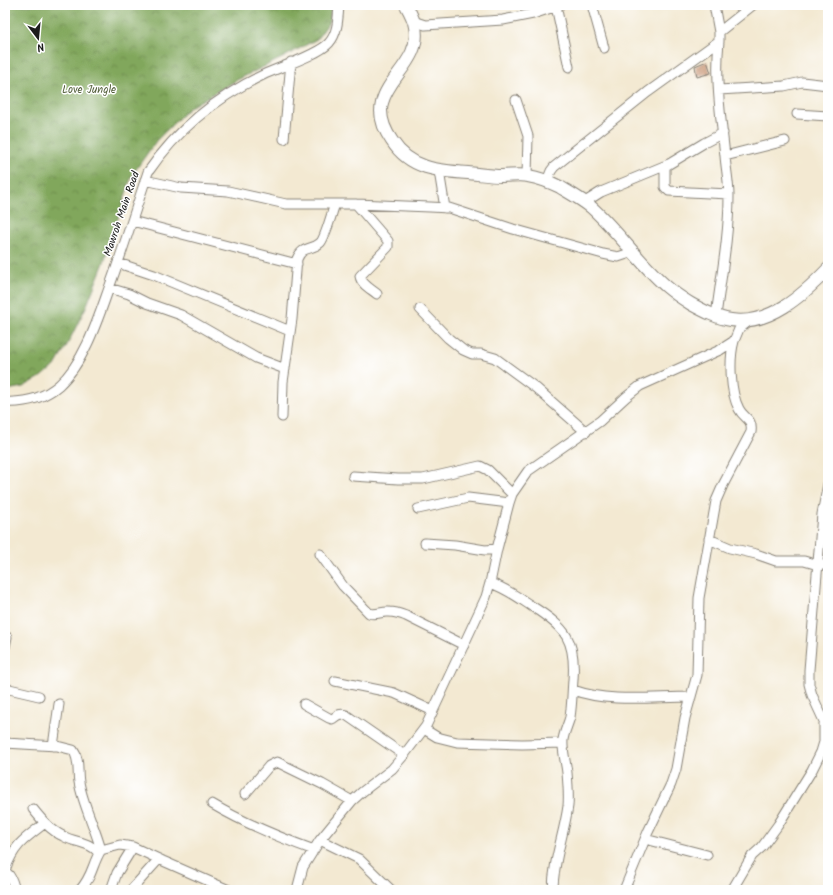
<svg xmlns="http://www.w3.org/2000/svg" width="833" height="895" viewBox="0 0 833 895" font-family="Kalam,sans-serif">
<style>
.forest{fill:url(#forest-crowns);stroke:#4e623c}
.building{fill:url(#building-hatch)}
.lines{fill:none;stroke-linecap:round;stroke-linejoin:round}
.minor-casing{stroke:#888277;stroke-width:11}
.tertiary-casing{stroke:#888277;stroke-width:14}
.minor{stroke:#fff;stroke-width:9}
.tertiary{stroke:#fff;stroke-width:12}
.labels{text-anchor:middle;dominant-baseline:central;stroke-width:3;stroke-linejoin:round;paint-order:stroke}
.park-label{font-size:11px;fill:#525e3a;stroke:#fff}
.street-label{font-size:11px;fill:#1c1c1c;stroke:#fff}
</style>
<defs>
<pattern id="forest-crowns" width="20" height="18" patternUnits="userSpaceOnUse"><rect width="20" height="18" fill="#81a75c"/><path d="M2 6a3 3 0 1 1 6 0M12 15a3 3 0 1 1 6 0" fill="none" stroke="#69874b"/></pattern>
<pattern id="building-hatch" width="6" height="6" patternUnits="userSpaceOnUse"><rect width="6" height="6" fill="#cd9b7a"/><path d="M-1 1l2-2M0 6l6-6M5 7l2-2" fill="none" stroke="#a67e63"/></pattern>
</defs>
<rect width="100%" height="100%" fill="#fff"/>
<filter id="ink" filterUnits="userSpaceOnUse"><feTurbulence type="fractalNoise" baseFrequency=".025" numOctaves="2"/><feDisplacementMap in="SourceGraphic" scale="8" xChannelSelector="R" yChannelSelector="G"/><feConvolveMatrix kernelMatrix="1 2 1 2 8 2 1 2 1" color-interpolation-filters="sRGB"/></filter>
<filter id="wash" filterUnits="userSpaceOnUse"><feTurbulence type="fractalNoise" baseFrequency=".012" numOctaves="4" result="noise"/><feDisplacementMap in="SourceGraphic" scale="16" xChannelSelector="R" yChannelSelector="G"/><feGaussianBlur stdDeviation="0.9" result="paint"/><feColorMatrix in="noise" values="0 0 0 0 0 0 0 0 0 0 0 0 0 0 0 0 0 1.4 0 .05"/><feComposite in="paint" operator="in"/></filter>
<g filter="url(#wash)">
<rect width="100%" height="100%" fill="#f3e9d2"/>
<path class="forest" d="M 5,5 L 331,5 L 330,21 L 317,39 L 284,57 L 237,80 L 190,107 L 156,141 L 132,175 L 103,265 L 86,307 L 67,345 L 55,366 L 39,378 L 23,387 L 7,390 L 5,390 Z"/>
<g id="blocks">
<path class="building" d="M 707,61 L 711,73 L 697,77 L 695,66 Z"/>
</g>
</g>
<g filter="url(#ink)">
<use href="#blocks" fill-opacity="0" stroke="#888277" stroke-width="1"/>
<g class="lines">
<g class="minor-casing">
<path id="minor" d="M 592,5 L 604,48
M 714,5 L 719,32
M 556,6 L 569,67
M 413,21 L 425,25 L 503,20 L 533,14 L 560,5
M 719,90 L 784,86 L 802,82 L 828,85
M 516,100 L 528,136 L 527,176
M 797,114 L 828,116
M 284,139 L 291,62
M 725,156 L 785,141
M 665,166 L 665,187 L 669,191 L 729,194
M 439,171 L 445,208
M 145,180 L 181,188 L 228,191 L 286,204 L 356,204 L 430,207 L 449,208 L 513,229 L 603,254 L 618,257 L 633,252
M 547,181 L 551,171 L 554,167 L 648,92 L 719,41 L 719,32 L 753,5
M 585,202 L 601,192 L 669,164 L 704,143 L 723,133
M 356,204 L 388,241 L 388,247 L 360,276 C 361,284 371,289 377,294
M 132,221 L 297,264
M 118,263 L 154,275 L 290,331
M 109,288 L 129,294 L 147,303 L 181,315 L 256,358 L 285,369
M 420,309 L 448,338 L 463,350 L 472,354 L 481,354 L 495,358 L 536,388 L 586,432
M 716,316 C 721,277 729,236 729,196 C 729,183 726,169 725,156 C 721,118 715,80 719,41
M 5,402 C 25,403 44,398 59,385 C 84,363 98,319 109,288 C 123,250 135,211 148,172 C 177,130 217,97 263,75 C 280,67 318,55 329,43 C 338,33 338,18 339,5
M 282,417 L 283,382 L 292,319 L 297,259 C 303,245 311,251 320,243 C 325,239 332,212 335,204
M 353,476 L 398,479 L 423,479 L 480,466 L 488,470 L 512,494
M 418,509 L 468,498 L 509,503
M 709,539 L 730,548 L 756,554 L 776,561 L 804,561 L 818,565 L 828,565
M 425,543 L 455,545 L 485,550 L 497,549
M 320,554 L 343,586 L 369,613 C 376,616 382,611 389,612 C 395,612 401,614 406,616 L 464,645
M 490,583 C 506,588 519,598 533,607 C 566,628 576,640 573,680 C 572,692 572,705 570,717 C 568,725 564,732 563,740 C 562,751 566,762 567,773 C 568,784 569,795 568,806 C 564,835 553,861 553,890
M 5,647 L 7,637
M 335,681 L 394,693 L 433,711
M 5,688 L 39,696
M 573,690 C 609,703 652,697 691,697
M 304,704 L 329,718 L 332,719 C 338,715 340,713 346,715 L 404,755
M 424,729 L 437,737 L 457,742 L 522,744 L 563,743
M 5,743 L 57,746 L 73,750 C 80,759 77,771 79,782 C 83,805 95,827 101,850
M 53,746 L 59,704
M 245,794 L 269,766 L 277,762 L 322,784 L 352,801
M 212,804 C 244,823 278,837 314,850
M 33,809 C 41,819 50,830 63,836 C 75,843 89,841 99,853
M 645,839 L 707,855
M 320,840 L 359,859 L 391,890
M 5,870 C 14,845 24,839 45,823
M 5,872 C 11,874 13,884 15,890
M 80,890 C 93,876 92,864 101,850 L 120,845 L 133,847 L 163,861 L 229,890
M 111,890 L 117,873 L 133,847
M 131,890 L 159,859
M 297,890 L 303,867 L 320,840 L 352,801 L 362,792 L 392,769 L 404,755 L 426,726 L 486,597 L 490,583 L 497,549 L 509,503 L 512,494 L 528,471 L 600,421 L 626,397 L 640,386 L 720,350 L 734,341 L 739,329 L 749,321
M 624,890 L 648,832 L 671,784 L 676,769 L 685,718 L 697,675 L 699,598 L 716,501 L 723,485 L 751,432 C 753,418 744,419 739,409 C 730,392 729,359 734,341
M 732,890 L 752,856 L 762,847 L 778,825 L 812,770 L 821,752 L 824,742 L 824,721 L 812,695 L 809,684 L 809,670 L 822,514 L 828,484"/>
</g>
<g class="tertiary-casing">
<path id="tertiary" d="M 406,5 C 410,12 414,19 415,27 C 424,72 355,88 392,141 C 410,169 438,171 468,173 C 479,174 491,176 502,176 C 510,176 520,174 528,176 C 540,178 550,182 560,187 C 570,193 581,199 591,207 C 618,231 639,263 667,287 C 674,293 683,299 691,304 C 704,311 717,318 731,320 C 769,326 803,295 828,269"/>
</g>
<use href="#minor" class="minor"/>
<use href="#tertiary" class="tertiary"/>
</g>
</g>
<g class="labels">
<g class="park-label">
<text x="89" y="90">Love Jungle</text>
</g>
<g class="street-label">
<text transform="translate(122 214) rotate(-71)">Mawroh Main Road</text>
</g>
</g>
<rect width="833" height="895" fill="none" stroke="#fff" stroke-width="20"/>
<g transform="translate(38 38) rotate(164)" stroke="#ffffff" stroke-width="3" paint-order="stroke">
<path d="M0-3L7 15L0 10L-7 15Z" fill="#1c1c1c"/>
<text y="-6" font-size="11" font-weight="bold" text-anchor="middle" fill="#1c1c1c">N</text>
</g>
</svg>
